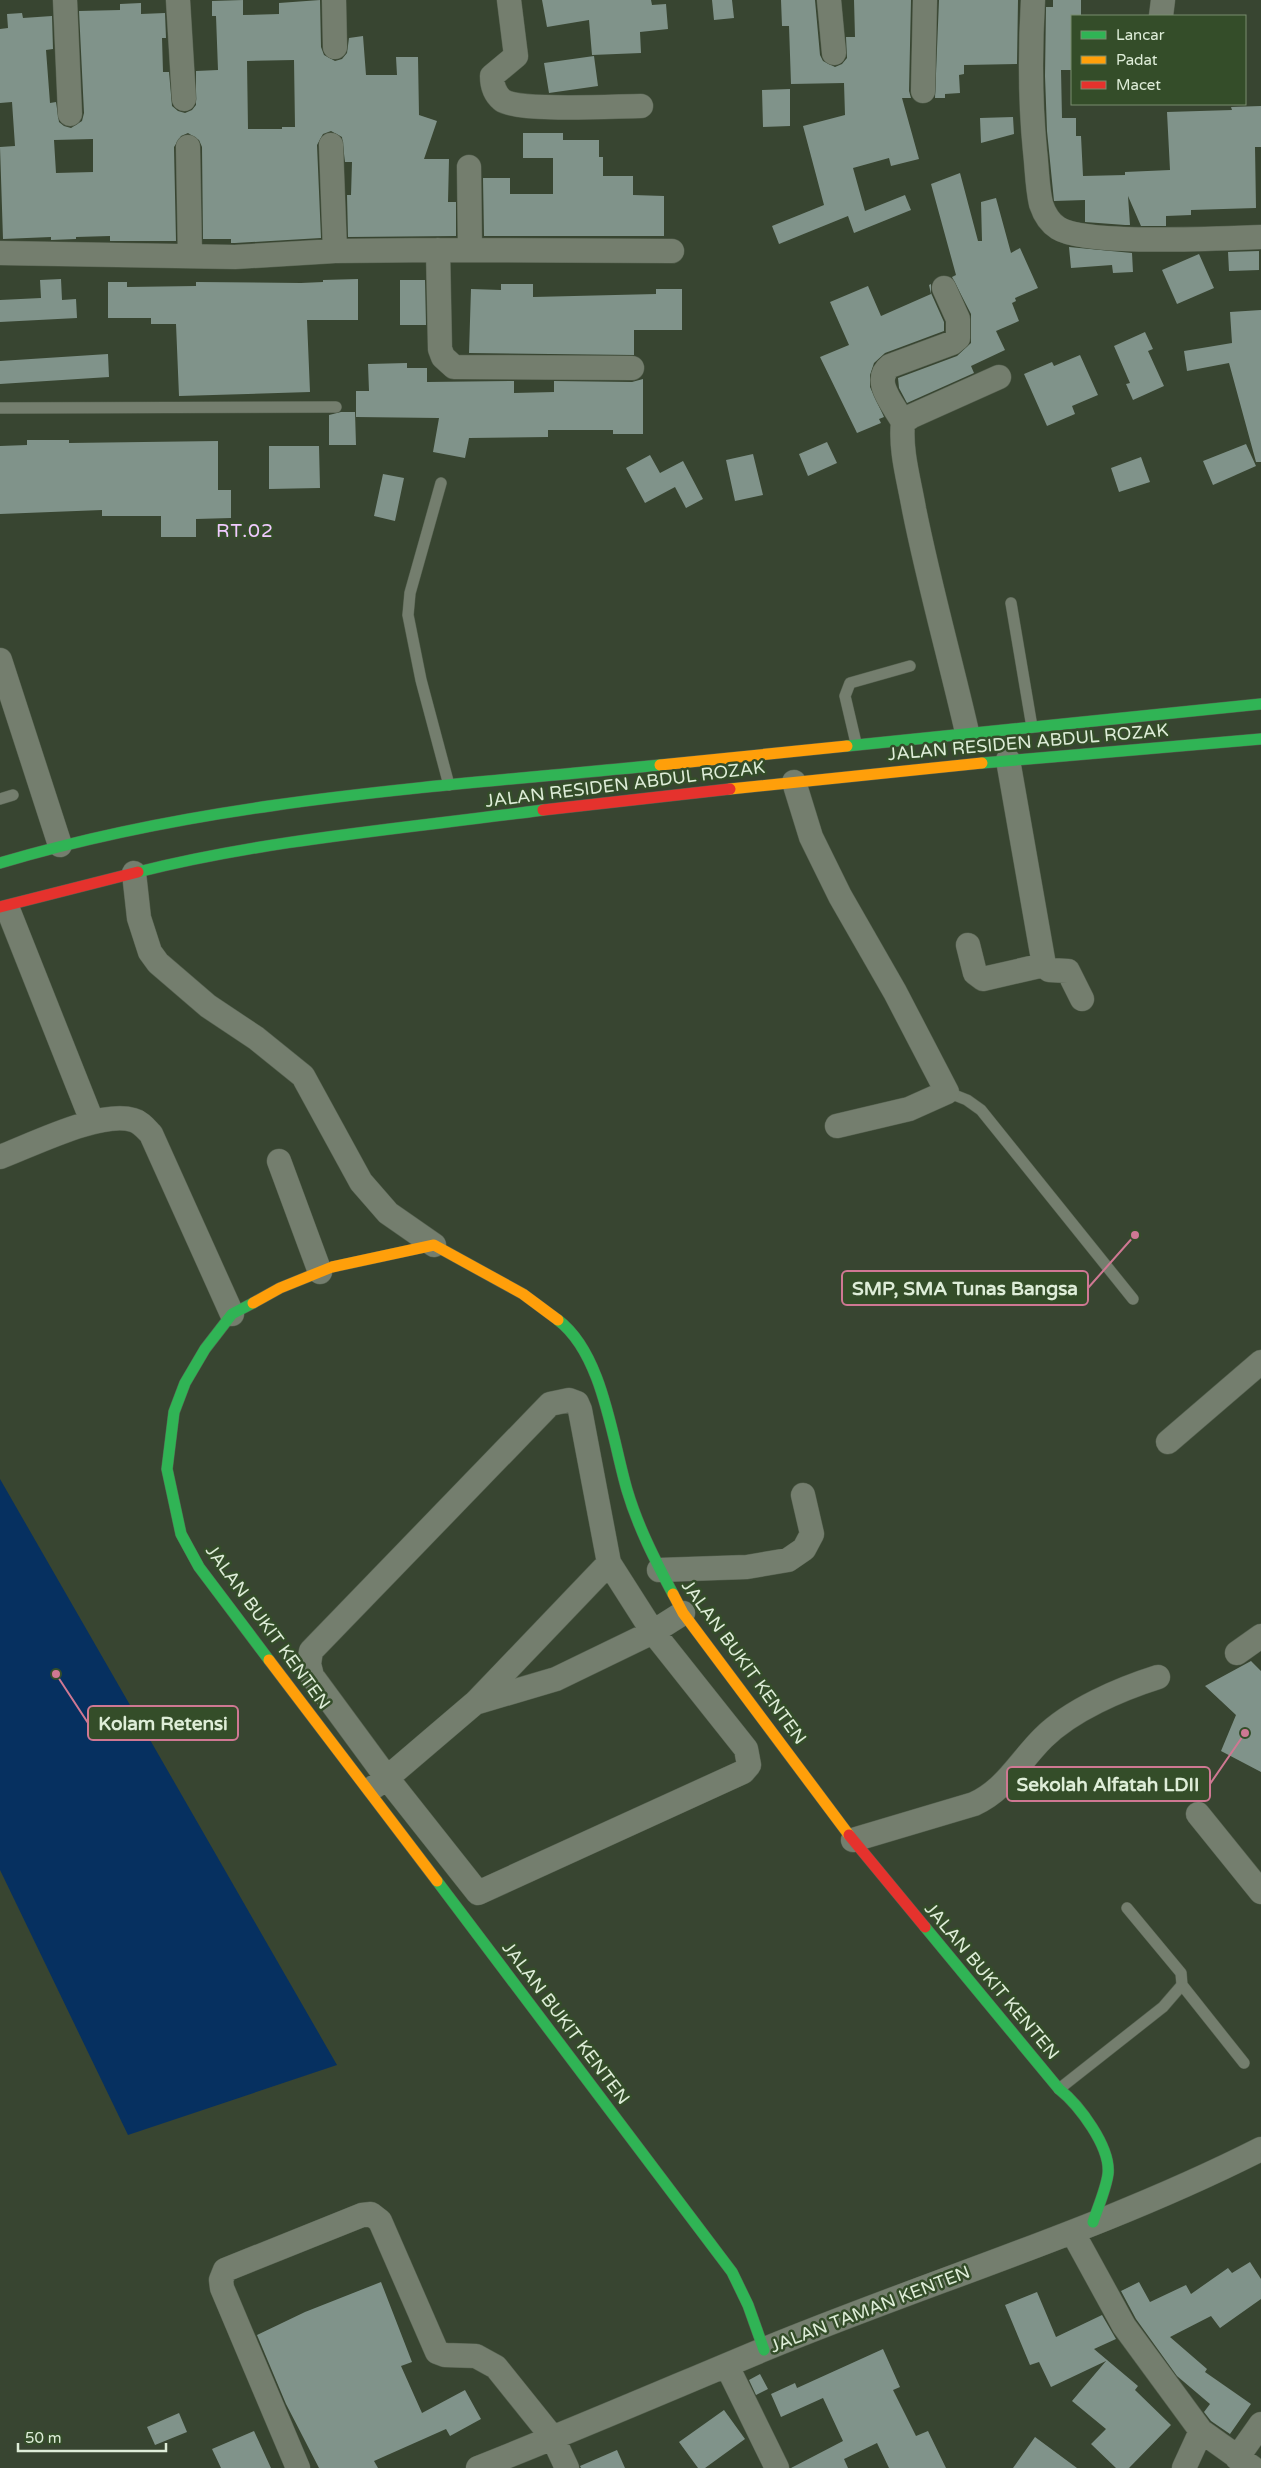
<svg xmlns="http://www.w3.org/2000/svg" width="1261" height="2468" viewBox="0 0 1261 2468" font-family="'Varela Round',sans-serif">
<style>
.water{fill:#063060}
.building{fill:#80938a;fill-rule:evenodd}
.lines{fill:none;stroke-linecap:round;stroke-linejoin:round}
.lane-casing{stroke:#55604f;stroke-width:12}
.street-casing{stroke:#55604f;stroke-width:25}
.fast-casing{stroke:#55604f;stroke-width:12}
.slow-casing{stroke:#55604f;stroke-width:12}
.jam-casing{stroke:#55604f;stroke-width:12}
.lane{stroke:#747e6e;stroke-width:11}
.street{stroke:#747e6e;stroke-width:24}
.fast{stroke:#30b455;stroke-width:11}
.slow{stroke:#ff9f0a;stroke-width:11}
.jam{stroke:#e5322d;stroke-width:11}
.labels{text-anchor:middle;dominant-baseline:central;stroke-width:5;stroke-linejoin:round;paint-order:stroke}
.street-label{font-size:18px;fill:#deedd8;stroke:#344d29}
.neighbourhood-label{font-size:19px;letter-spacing:1px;fill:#f0cbfe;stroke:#344d29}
.leader{fill:none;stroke:#cf7893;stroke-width:2}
.callout-dot{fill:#cf7893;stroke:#344d29;stroke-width:2}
.callout{fill:#344d29;stroke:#cf7893;stroke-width:2}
.callout-label{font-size:19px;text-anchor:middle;font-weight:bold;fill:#deedd8}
</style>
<rect width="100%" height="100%" fill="#384531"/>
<path class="water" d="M 0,1479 L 337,2065 L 128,2135 L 0,1870 Z"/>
<path class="building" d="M 243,0 L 243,15 L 279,14 L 279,3 L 320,0 L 321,47 L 324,55 L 335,61 L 342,59 L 347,53 L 349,38 L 363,36 L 366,75 L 397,75 L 396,57 L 418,57 L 419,115 L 437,121 L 424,159 L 449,159 L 448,202 L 456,202 L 456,236 L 348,237 L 347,195 L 351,195 L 352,162 L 345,162 L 342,137 L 331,131 L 323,134 L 317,145 L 321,238 L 235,243 L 231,243 L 231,239 L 203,239 L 202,147 L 199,140 L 188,133 L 181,136 L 174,147 L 176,241 L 110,241 L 110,236 L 76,237 L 76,239 L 51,240 L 51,237 L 3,239 L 0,147 L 15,146 L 12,102 L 0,103 L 0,29 L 8,28 L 7,14 L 22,13 L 23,18 L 52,16 L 53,49 L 46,50 L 50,103 L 56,102 L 59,122 L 64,126 L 71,128 L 82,121 L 84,113 L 79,11 L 120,10 L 120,4 L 141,3 L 141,14 L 165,13 L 166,38 L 162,38 L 163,72 L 169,72 L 172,106 L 178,111 L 185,113 L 192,110 L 196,105 L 196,71 L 218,70 L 216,16 L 212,16 L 212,1 ZM 294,60 L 295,127 L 282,127 L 282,129 L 248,129 L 247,61 ZM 93,139 L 93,172 L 56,173 L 54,140 Z
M 542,0 L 651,0 L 652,5 L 666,4 L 668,29 L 640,32 L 641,53 L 592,55 L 589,20 L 547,27 Z
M 712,0 L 732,0 L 734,18 L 714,20 Z
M 781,0 L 815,0 L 820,55 L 823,61 L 835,67 L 842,64 L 847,58 L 846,37 L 855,37 L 854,0 L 911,0 L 909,91 L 911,98 L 902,98 L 919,159 L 891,166 L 889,158 L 853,168 L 865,211 L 905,195 L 911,210 L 854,233 L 848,216 L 779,244 L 772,226 L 824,205 L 803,126 L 845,115 L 844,83 L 791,84 L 789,26 L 782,26 Z
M 939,0 L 1018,0 L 1017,64 L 964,65 L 964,74 L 959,75 L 960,93 L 945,94 L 945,98 L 935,98 Z
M 1053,0 L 1081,0 L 1081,16 L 1072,16 L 1072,70 L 1061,70 L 1062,118 L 1076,118 L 1076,136 L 1081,136 L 1083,176 L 1125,175 L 1125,172 L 1170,170 L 1167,112 L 1232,110 L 1231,107 L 1261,106 L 1261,147 L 1255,147 L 1256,208 L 1191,210 L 1191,215 L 1166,216 L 1166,226 L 1141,226 L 1128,196 L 1130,225 L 1125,225 L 1085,222 L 1085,200 L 1054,201 L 1047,131 L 1045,76 L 1046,7 L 1053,7 Z
M 594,56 L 598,86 L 549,93 L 544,63 Z
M 790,89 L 790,126 L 763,127 L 762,90 Z
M 1013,117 L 1014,134 L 981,143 L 980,118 Z
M 523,133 L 563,133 L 563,140 L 599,140 L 599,157 L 603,157 L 603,176 L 633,176 L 633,195 L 664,196 L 664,236 L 484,236 L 483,178 L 510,178 L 510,194 L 553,194 L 553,158 L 523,158 Z
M 960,173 L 978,241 L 982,241 L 981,202 L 996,198 L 1011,253 L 1020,248 L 1038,288 L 1015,298 L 1016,301 L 1012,303 L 1019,321 L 996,331 L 1005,350 L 971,366 L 974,373 L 907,403 L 899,388 L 898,378 L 957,356 L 971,343 L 971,314 L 952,277 L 956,275 L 931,184 Z
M 1069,247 L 1132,253 L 1133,272 L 1113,273 L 1112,265 L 1071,268 Z
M 1259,251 L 1259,270 L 1229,271 L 1228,252 Z
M 1199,254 L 1214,288 L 1177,304 L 1162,270 Z
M 61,279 L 62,300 L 76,299 L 77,318 L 0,322 L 0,300 L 41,298 L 40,280 Z
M 358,279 L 358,320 L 307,320 L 310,392 L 179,396 L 176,324 L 151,324 L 151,318 L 108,318 L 108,282 L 127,282 L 127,287 L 196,286 L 196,282 L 301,283 L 323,282 L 323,280 Z
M 400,280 L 425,280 L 426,325 L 400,325 Z
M 501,284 L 533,284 L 533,297 L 656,294 L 656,289 L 682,289 L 682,330 L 634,330 L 634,355 L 469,353 L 471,289 L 501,290 Z
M 931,284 L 931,293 L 944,322 L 944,331 L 885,353 L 874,363 L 870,375 L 870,387 L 884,417 L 879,419 L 881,423 L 857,433 L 820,357 L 849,345 L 830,302 L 868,286 L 881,316 L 931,294 L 929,285 Z
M 1261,310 L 1261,462 L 1256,462 L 1229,363 L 1187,371 L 1184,351 L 1232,343 L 1230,312 Z
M 1145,332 L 1153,349 L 1148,351 L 1164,386 L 1133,400 L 1126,384 L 1130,383 L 1114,346 Z
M 108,354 L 109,377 L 0,384 L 0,361 Z
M 1080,355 L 1098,395 L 1072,406 L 1075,414 L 1047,426 L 1024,374 L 1052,362 L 1054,366 Z
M 407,363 L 407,368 L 427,368 L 427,382 L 514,381 L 514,393 L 554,392 L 554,381 L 632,382 L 643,379 L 643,434 L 613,434 L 613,430 L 548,430 L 548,437 L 469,438 L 465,458 L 433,452 L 439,418 L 356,417 L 356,391 L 369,391 L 368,364 Z
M 341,412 L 355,412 L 356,445 L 329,445 L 329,415 Z
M 27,440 L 69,440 L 69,443 L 218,441 L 218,490 L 231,490 L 231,518 L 196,519 L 196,537 L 161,537 L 161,516 L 102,516 L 102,510 L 0,514 L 0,446 L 27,445 Z
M 827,442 L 837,463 L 808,476 L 799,454 Z
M 1246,444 L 1256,466 L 1213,485 L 1203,461 Z
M 269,446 L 319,446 L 320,488 L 269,489 Z
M 753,454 L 763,495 L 735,501 L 726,460 Z
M 650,455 L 660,473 L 683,461 L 703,499 L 686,508 L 675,487 L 645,503 L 626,468 Z
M 1141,457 L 1150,482 L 1119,492 L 1111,468 Z
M 383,474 L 404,478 L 395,521 L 374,516 Z
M 1251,1661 L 1261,1671 L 1261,1772 L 1221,1751 L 1236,1715 L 1205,1686 Z
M 1250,2262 L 1261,2279 L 1261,2299 L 1220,2328 L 1211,2316 L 1170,2337 L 1207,2369 L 1205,2372 L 1251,2404 L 1230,2434 L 1211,2421 L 1204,2412 L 1210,2404 L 1177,2376 L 1136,2319 L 1121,2291 L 1139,2282 L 1150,2302 L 1186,2285 L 1191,2294 L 1228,2268 L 1232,2273 Z
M 381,2282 L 412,2362 L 401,2366 L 422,2413 L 465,2390 L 481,2419 L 450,2436 L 446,2429 L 374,2461 L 378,2468 L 319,2468 L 286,2404 L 257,2335 L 305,2312 Z
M 1037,2292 L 1056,2337 L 1102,2315 L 1116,2339 L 1094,2349 L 1138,2386 L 1135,2390 L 1171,2425 L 1129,2468 L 1116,2468 L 1091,2444 L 1106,2429 L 1072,2401 L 1106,2361 L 1051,2387 L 1039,2362 L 1030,2365 L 1005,2305 Z
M 883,2349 L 900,2387 L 893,2390 L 916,2436 L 928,2431 L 946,2468 L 889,2468 L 877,2443 L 844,2459 L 848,2468 L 791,2468 L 843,2441 L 823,2398 L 781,2417 L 771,2394 L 795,2383 L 797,2388 Z
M 760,2374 L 768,2389 L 756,2395 L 749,2380 Z
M 724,2410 L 745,2439 L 705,2468 L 698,2468 L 679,2442 Z
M 179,2413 L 187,2432 L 155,2445 L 147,2427 Z
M 254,2431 L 271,2468 L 221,2468 L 212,2449 Z
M 1035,2437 L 1077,2468 L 1013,2468 Z
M 617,2450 L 625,2468 L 581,2468 L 580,2466 Z"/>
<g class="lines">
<g class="lane-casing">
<path id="lane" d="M 0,408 L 336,407
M 441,483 L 410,593 L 408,615 L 421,680 L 449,785
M 1011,603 L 1032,727
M 856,743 L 845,696 L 850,683 L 910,666
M 0,799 L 13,795
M 947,1092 L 967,1100 L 981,1110 L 1133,1299
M 1182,1985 L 1244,2063
M 1059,2089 L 1163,2007 L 1182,1985 L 1181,1973 L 1127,1908"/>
</g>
<g class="street-casing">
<path id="street" d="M 65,0 L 70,114
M 178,0 L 184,99
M 334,0 L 335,47
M 509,0 L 516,56 L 492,76 C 492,85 495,94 502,100 C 519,112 616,106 641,106
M 829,0 L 834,53
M 1033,0 C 1030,51 1030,101 1035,151 C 1037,168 1037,187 1041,204 C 1044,213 1050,223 1058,228 C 1086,246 1222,238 1261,237
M 1161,16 L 1163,0
M 923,91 L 925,0
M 331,145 L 335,251
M 188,147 L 190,256
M 469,167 L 470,250
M 438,250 L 440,349 L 443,357 L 454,367 L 632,368
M 0,253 L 235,257 L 335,251 L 438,250 L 672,251
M 903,422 C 894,405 871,381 890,366 L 952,343 L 958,338 L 958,319 L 944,288
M 0,660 L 60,845
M 967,732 C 950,658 929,584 914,509 C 909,480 900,451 903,422 L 912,416 L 999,377
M 1008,760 L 1044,965 L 1049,970 L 1068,971 L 1082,999
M 794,782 L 811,837 L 840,896 L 895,992 L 947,1092 L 909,1109 L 837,1126
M 134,873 L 139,918 L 150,952 L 158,963 L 208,1006 L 256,1038 L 303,1076 L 361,1182 L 388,1213 L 434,1245
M 9,912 L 92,1121
M 968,945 L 975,973 L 983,979 L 1044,965
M 0,1157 C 32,1145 101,1110 133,1120 C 141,1122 146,1129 151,1134 L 232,1314
M 279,1161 L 320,1272
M 569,1400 L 577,1403 L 580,1410 L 609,1563 L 476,1702 L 387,1778 L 312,1676 L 309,1664 L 311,1651 L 550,1404 Z
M 1168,1442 L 1261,1362
M 659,1570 L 747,1567 L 788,1560 L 804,1549 L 812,1534 L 803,1495
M 1237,1653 L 1261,1636
M 478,1702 L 556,1679 L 653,1632 L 683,1613
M 374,1787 L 387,1778 L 478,1893 L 743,1772 L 749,1765 L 746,1749 L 653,1632 L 609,1563
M 1198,1814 L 1261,1892
M 853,1840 L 974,1804 C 1005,1790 1019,1762 1043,1738 C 1071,1710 1120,1689 1158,1677
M 1073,2233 L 1124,2326 L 1201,2431 L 1253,2468
M 727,2366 L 777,2468
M 1237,2458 L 1261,2424
M 298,2468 L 222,2288 L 221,2280 L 225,2270 L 362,2215 L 371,2214 L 380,2221 L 437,2352 L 445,2355 L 476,2356 L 496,2367 L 553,2438 L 567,2468
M 478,2468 C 574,2430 669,2389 765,2349 C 930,2281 1101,2230 1261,2149
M 1184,2468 L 1201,2431"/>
</g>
<g class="fast-casing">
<path id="fast" d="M 847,746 L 1261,704
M 982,763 L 1261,739
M 0,863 C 214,799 439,787 660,765
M 138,872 C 269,839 409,828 543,810
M 253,1303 L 232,1314 L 205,1349 L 185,1383 L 174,1412 L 167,1469 L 181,1534 L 199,1567 L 269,1660
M 558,1320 C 603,1354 612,1439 627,1490 C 638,1527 655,1560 673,1594
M 437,1881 L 732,2272 L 748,2305 L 764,2350
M 925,1927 L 1059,2089 C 1079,2105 1111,2147 1108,2174 C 1106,2189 1098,2207 1093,2222"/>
</g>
<g class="slow-casing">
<path id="slow" d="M 660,765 L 847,746
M 730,789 L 982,763
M 253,1303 L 280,1288 L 332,1267 L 434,1245 L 523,1294 L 558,1320
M 673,1594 L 683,1613 L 849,1835
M 269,1660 L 437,1881"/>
</g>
<g class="jam-casing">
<path id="jam" d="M 543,810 L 730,789
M 0,907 L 138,872
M 849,1835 L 925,1927"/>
</g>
<use href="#lane" class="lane"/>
<use href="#street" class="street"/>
<use href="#fast" class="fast"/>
<use href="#slow" class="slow"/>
<use href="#jam" class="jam"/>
</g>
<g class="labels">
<g class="street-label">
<text transform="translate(1028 742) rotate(-5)">JALAN RESIDEN ABDUL ROZAK</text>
<text transform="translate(625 784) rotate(-7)">JALAN RESIDEN ABDUL ROZAK</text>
<text transform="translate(268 1627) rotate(54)">JALAN BUKIT KENTEN</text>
<text transform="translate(744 1662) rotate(54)">JALAN BUKIT KENTEN</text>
<text transform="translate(992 1981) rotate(50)">JALAN BUKIT KENTEN</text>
<text transform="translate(566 2023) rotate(53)">JALAN BUKIT KENTEN</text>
<text transform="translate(870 2309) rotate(-21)">JALAN TAMAN KENTEN</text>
</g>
<g class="neighbourhood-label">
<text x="245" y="531">RT.02</text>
</g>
</g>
<path class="leader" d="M1135 1235L1088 1288M56 1674L88 1723M1245 1733L1210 1784"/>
<g class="callout-dot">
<circle cx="1135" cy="1235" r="5"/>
<circle cx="56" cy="1674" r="5"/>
<circle cx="1245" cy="1733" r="5"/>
</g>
<g class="callout">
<rect x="842" y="1271" width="246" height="34" rx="5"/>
<rect x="88" y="1706" width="150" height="34" rx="5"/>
<rect x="1007" y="1767" width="203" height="34" rx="5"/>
</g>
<g class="callout-label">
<text x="965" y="1295">SMP, SMA Tunas Bangsa</text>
<text x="163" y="1730">Kolam Retensi</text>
<text x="1108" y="1791">Sekolah Alfatah LDII</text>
</g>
<rect x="1071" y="15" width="175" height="90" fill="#344d29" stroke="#788d6f"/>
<rect x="1081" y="31" width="25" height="8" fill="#30b455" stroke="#788d6f"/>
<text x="1116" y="40" font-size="15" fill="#deedd8">Lancar</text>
<rect x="1081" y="56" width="25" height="8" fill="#ff9f0a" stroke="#788d6f"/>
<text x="1116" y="65" font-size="15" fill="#deedd8">Padat</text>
<rect x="1081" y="81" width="25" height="8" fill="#e5322d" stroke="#788d6f"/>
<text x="1116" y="90" font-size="15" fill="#deedd8">Macet</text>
<path d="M18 2443v8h148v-8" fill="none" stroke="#deedd8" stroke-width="2.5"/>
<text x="25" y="2443" font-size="15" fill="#deedd8" stroke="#344d29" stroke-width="4" paint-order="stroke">50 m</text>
</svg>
